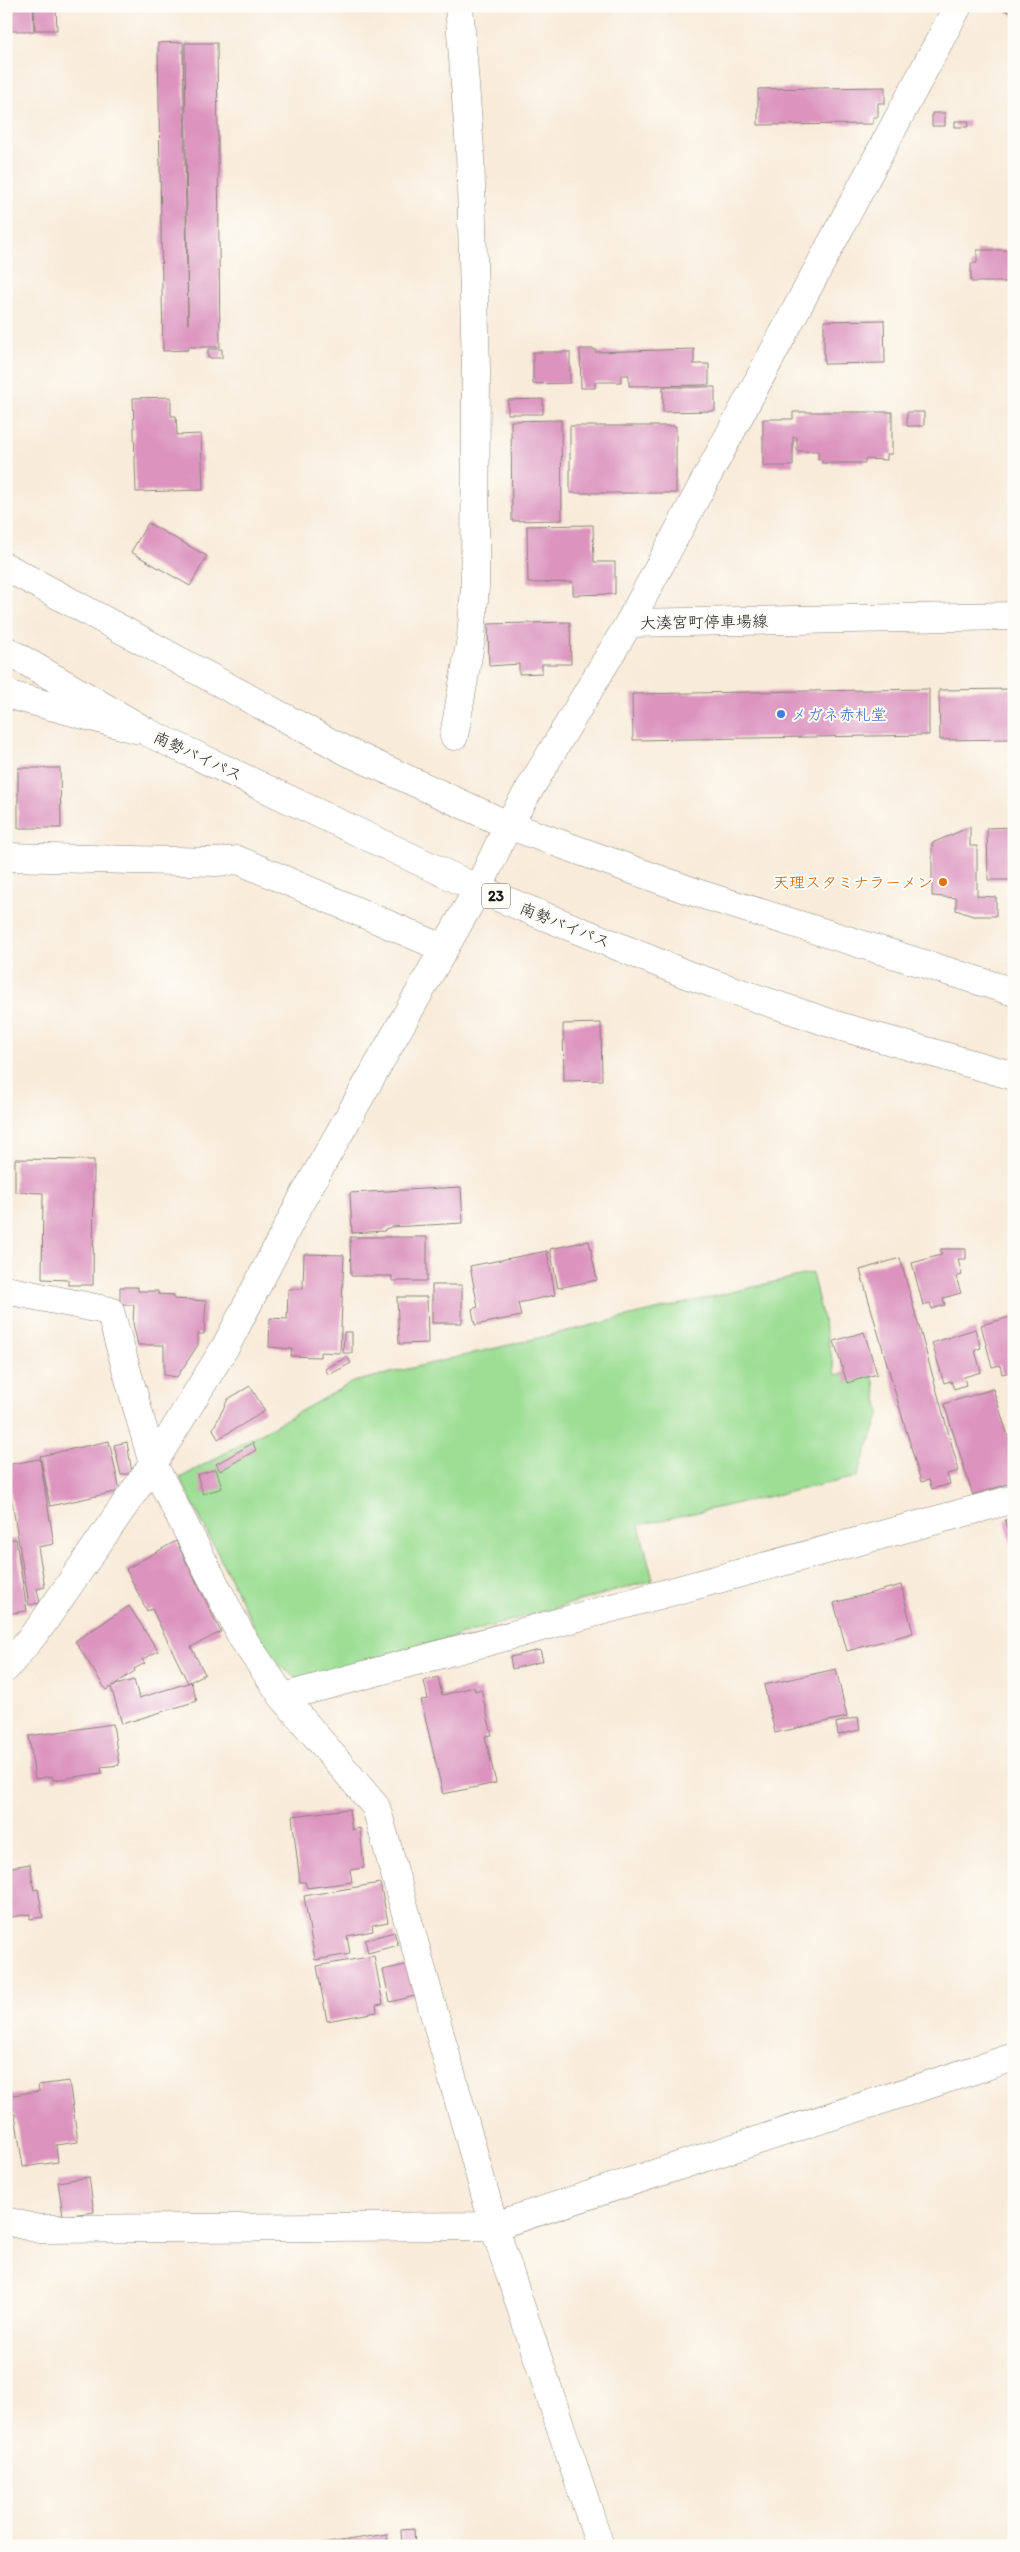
<svg xmlns="http://www.w3.org/2000/svg" width="1020" height="2552" viewBox="0 0 1020 2552" font-family="Itim,'Klee One',sans-serif">
<style>
.green{fill:#9dde94;stroke:#5c7d58}
.building{fill:#dc94bf}
.lines{fill:none;stroke-linecap:round;stroke-linejoin:round}
.street-casing{stroke:#8a847a;stroke-width:29}
.secondary-casing{stroke:#8a847a;stroke-width:29}
.highway-casing{stroke:#8a847a;stroke-width:29}
.street{stroke:#fff;stroke-width:28}
.secondary{stroke:#fff;stroke-width:28}
.highway{stroke:#fff;stroke-width:28}
.shop-dot{fill:#3f7fe0;stroke:#fdfcf7;stroke-width:2}
.food-dot{fill:#e8710a;stroke:#fdfcf7;stroke-width:2}
.labels{text-anchor:middle;dominant-baseline:central;stroke-width:4;stroke-linejoin:round;paint-order:stroke}
.shield{fill:#fdfcf7;stroke:#605f5e;stroke-width:1}
.shield-label{font-size:15px;font-weight:bold;fill:#1c1c1c}
.street-label{font-size:16px;fill:#1c1c1c;stroke:#fdfcf7}
.shop-label{font-size:16px;fill:#366cbe;stroke:#fdfcf7;text-anchor:start}
.food-label{font-size:16px;fill:#c56008;stroke:#fdfcf7;text-anchor:end}
</style>
<rect width="100%" height="100%" fill="#fdfcf7"/>
<filter id="ink" filterUnits="userSpaceOnUse"><feTurbulence type="fractalNoise" baseFrequency=".02" numOctaves="2"/><feDisplacementMap in="SourceGraphic" scale="10" xChannelSelector="R" yChannelSelector="G"/><feConvolveMatrix kernelMatrix="1 2 1 2 8 2 1 2 1" color-interpolation-filters="sRGB"/></filter>
<filter id="wash" filterUnits="userSpaceOnUse"><feTurbulence type="fractalNoise" baseFrequency=".0096" numOctaves="4" result="noise"/><feDisplacementMap in="SourceGraphic" scale="20" xChannelSelector="R" yChannelSelector="G"/><feGaussianBlur stdDeviation="1.12" result="paint"/><feColorMatrix in="noise" values="0 0 0 0 0 0 0 0 0 0 0 0 0 0 0 0 0 1.4 0 .05"/><feComposite in="paint" operator="in"/></filter>
<g filter="url(#wash)">
<rect width="100%" height="100%" fill="#f8ebd9"/>
<path class="green" d="M 812,1273 L 836,1375 L 871,1368 L 880,1413 L 857,1477 L 639,1525 L 653,1580 L 302,1680 L 277,1665 L 256,1630 L 180,1478 L 353,1382 Z"/>
<g id="blocks">
<path class="building" d="M 6,6 L 33,6 L 34,31 L 6,31 Z
M 34,6 L 56,6 L 57,30 L 35,30 Z
M 997,6 L 1014,6 L 1014,15 Z
M 183,42 L 188,325 L 185,43 L 217,43 L 220,347 L 188,347 L 188,350 L 163,351 L 158,43 Z
M 885,87 L 885,103 L 878,103 L 878,117 L 873,117 L 873,124 L 758,125 L 758,89 Z
M 932,113 L 945,113 L 945,126 L 932,126 Z
M 955,121 L 969,121 L 968,127 L 955,127 Z
M 977,250 L 1013,250 L 1013,282 L 971,282 L 971,263 L 977,263 Z
M 884,320 L 885,363 L 824,364 L 824,321 Z
M 208,349 L 222,349 L 222,358 L 208,358 Z
M 580,349 L 595,349 L 595,352 L 694,349 L 694,364 L 709,364 L 709,385 L 629,386 L 629,375 L 621,375 L 621,382 L 595,382 L 595,388 L 581,388 Z
M 533,352 L 570,352 L 570,383 L 533,384 Z
M 663,387 L 715,387 L 715,411 L 663,412 Z
M 171,397 L 171,416 L 176,416 L 177,435 L 201,434 L 203,490 L 136,492 L 133,398 Z
M 543,399 L 543,414 L 508,414 L 508,400 Z
M 793,412 L 892,412 L 892,454 L 887,454 L 887,460 L 865,459 L 865,463 L 822,463 L 822,459 L 818,459 L 818,451 L 797,451 L 797,437 L 793,437 L 793,466 L 763,466 L 763,419 L 793,419 Z
M 907,412 L 924,412 L 924,426 L 907,426 Z
M 561,420 L 562,520 L 512,521 L 511,421 Z
M 570,426 L 676,426 L 676,493 L 570,493 Z
M 148,523 L 207,556 L 190,586 L 131,552 Z
M 593,525 L 594,562 L 615,562 L 615,594 L 573,595 L 573,582 L 528,583 L 527,526 Z
M 570,622 L 571,664 L 542,664 L 542,673 L 519,674 L 519,664 L 489,666 L 488,624 Z
M 929,689 L 929,735 L 633,740 L 632,694 Z
M 1014,689 L 1014,739 L 940,740 L 939,690 Z
M 18,768 L 60,768 L 61,828 L 18,828 Z
M 970,827 L 970,846 L 977,846 L 977,896 L 996,897 L 996,916 L 973,916 L 956,910 L 956,898 L 932,896 L 932,843 Z
M 1014,827 L 1014,880 L 988,880 L 987,828 Z
M 601,1023 L 602,1080 L 564,1081 L 563,1024 Z
M 15,1159 L 94,1160 L 93,1285 L 68,1285 L 68,1280 L 42,1279 L 43,1193 L 15,1192 Z
M 461,1187 L 463,1223 L 392,1227 L 385,1229 L 385,1231 L 352,1233 L 350,1193 Z
M 350,1237 L 427,1237 L 427,1281 L 392,1281 L 392,1276 L 351,1276 Z
M 589,1241 L 597,1280 L 558,1288 L 550,1249 Z
M 941,1249 L 966,1249 L 966,1259 L 958,1259 L 962,1275 L 956,1277 L 961,1293 L 943,1298 L 945,1305 L 932,1309 L 930,1303 L 923,1305 L 912,1263 L 941,1255 Z
M 547,1251 L 555,1295 L 518,1303 L 521,1316 L 475,1325 L 472,1309 L 478,1307 L 470,1266 Z
M 304,1254 L 344,1255 L 340,1353 L 320,1352 L 320,1357 L 291,1356 L 292,1349 L 269,1347 L 270,1318 L 287,1319 L 288,1289 L 303,1289 Z
M 900,1258 L 959,1471 L 947,1474 L 950,1484 L 932,1489 L 929,1480 L 921,1482 L 860,1270 Z
M 432,1285 L 462,1285 L 462,1323 L 432,1323 Z
M 120,1287 L 138,1287 L 138,1291 L 158,1291 L 158,1294 L 174,1295 L 174,1299 L 206,1301 L 204,1334 L 198,1334 L 198,1345 L 177,1377 L 164,1375 L 164,1345 L 138,1345 L 133,1323 L 134,1305 L 120,1305 Z
M 397,1297 L 427,1297 L 428,1343 L 399,1344 Z
M 1014,1316 L 1014,1371 L 1002,1374 L 1000,1365 L 992,1367 L 981,1325 Z
M 975,1329 L 981,1348 L 975,1350 L 981,1372 L 964,1377 L 966,1385 L 954,1389 L 951,1381 L 944,1383 L 932,1343 Z
M 344,1332 L 352,1332 L 352,1353 L 343,1353 Z
M 864,1332 L 877,1374 L 847,1383 L 834,1341 Z
M 347,1357 L 351,1363 L 329,1375 L 325,1369 Z
M 250,1386 L 265,1411 L 218,1439 L 213,1429 L 228,1399 Z
M 993,1389 L 1014,1455 L 1014,1482 L 973,1495 L 944,1404 Z
M 109,1441 L 120,1491 L 50,1506 L 40,1456 Z
M 127,1442 L 132,1473 L 121,1475 L 114,1445 Z
M 253,1443 L 256,1450 L 220,1471 L 216,1464 Z
M 40,1459 L 54,1544 L 38,1547 L 45,1587 L 37,1589 L 40,1603 L 29,1605 L 6,1465 Z
M 216,1469 L 222,1488 L 203,1494 L 197,1475 Z
M 1014,1518 L 1014,1552 L 1013,1552 L 1005,1520 Z
M 16,1539 L 27,1611 L 6,1614 L 6,1540 Z
M 176,1541 L 221,1632 L 191,1647 L 205,1674 L 188,1683 L 152,1609 L 147,1611 L 126,1569 Z
M 901,1585 L 913,1633 L 847,1651 L 834,1603 Z
M 129,1606 L 158,1651 L 142,1660 L 145,1663 L 134,1669 L 135,1671 L 112,1686 L 134,1680 L 139,1698 L 191,1682 L 197,1701 L 122,1724 L 111,1687 L 106,1690 L 75,1641 Z
M 540,1650 L 543,1661 L 512,1669 L 510,1657 Z
M 836,1669 L 847,1717 L 775,1733 L 764,1685 Z
M 438,1677 L 442,1695 L 474,1687 L 475,1691 L 481,1689 L 492,1735 L 485,1736 L 496,1783 L 443,1794 L 421,1700 L 428,1699 L 424,1681 Z
M 858,1717 L 860,1730 L 838,1735 L 836,1723 Z
M 113,1724 L 119,1765 L 101,1767 L 102,1773 L 53,1780 L 52,1776 L 35,1779 L 29,1736 Z
M 349,1809 L 352,1830 L 360,1828 L 364,1868 L 350,1870 L 352,1882 L 307,1888 L 305,1882 L 300,1882 L 292,1816 Z
M 30,1864 L 34,1890 L 38,1889 L 43,1917 L 30,1919 L 30,1914 L 6,1918 L 6,1868 Z
M 380,1883 L 388,1922 L 372,1925 L 373,1931 L 347,1936 L 350,1954 L 315,1960 L 304,1896 Z
M 394,1932 L 398,1945 L 368,1953 L 365,1940 Z
M 374,1956 L 383,2004 L 376,2005 L 377,2012 L 327,2021 L 317,1966 Z
M 409,1964 L 415,1996 L 390,2002 L 383,1970 Z
M 69,2081 L 78,2142 L 56,2145 L 58,2162 L 23,2167 L 15,2114 L 6,2115 L 6,2096 L 39,2091 L 38,2085 Z
M 89,2177 L 94,2212 L 63,2216 L 58,2182 Z
M 414,2529 L 415,2546 L 402,2546 L 401,2530 Z
M 387,2534 L 388,2546 L 314,2546 L 314,2545 Z"/>
</g>
</g>
<g filter="url(#ink)">
<use href="#blocks" fill-opacity="0" stroke="#8a847a" stroke-width="1"/>
<g class="lines">
<g class="street-casing">
<path id="street" d="M 629,623 L 958,6
M 454,736 L 471,638 L 475,587 L 476,368 L 470,150 L 459,6
M 6,857 L 217,862 L 238,860 L 443,948
M 6,1290 L 110,1311 L 153,1464 L 243,1639 L 283,1697 L 376,1807 L 494,2226 L 600,2546
M 6,1668 L 40,1627 L 153,1464 L 227,1344 L 302,1199 L 478,889 L 508,825
M 283,1697 L 1014,1499
M 6,2221 L 39,2229 L 494,2226 L 1014,2057"/>
</g>
<g class="secondary-casing">
<path id="secondary" d="M 6,694 L 136,729
M 508,825 L 629,623 L 1014,616"/>
</g>
<g class="highway-casing">
<path id="highway" d="M 6,567 L 348,752 L 508,825 L 697,893 L 1014,992
M 6,650 L 149,733 L 478,889 L 688,975 L 842,1027 L 1014,1076"/>
</g>
<use href="#street" class="street"/>
<use href="#secondary" class="secondary"/>
<use href="#highway" class="highway"/>
</g>
</g>
<circle class="shop-dot" cx="781" cy="714" r="5"/>
<circle class="food-dot" cx="943" cy="882" r="5"/>
<g class="labels">
<rect class="shield" x="482" y="883.5" width="28" height="25" rx="4"/>
<g class="shield-label">
<text x="496" y="896">23</text>
</g>
<g class="street-label">
<text transform="translate(704 622) rotate(-1)">大湊宮町停車場線</text>
<text transform="translate(198 756) rotate(25)">南勢バイパス</text>
<text transform="translate(565 925) rotate(22)">南勢バイパス</text>
</g>
<g class="shop-label">
<text x="791" y="714">メガネ赤札堂</text>
</g>
<g class="food-label">
<text x="933" y="882">天理スタミナラーメン</text>
</g>
</g>
<rect width="1020" height="2552" fill="none" stroke="#fdfcf7" stroke-width="25"/>
</svg>
